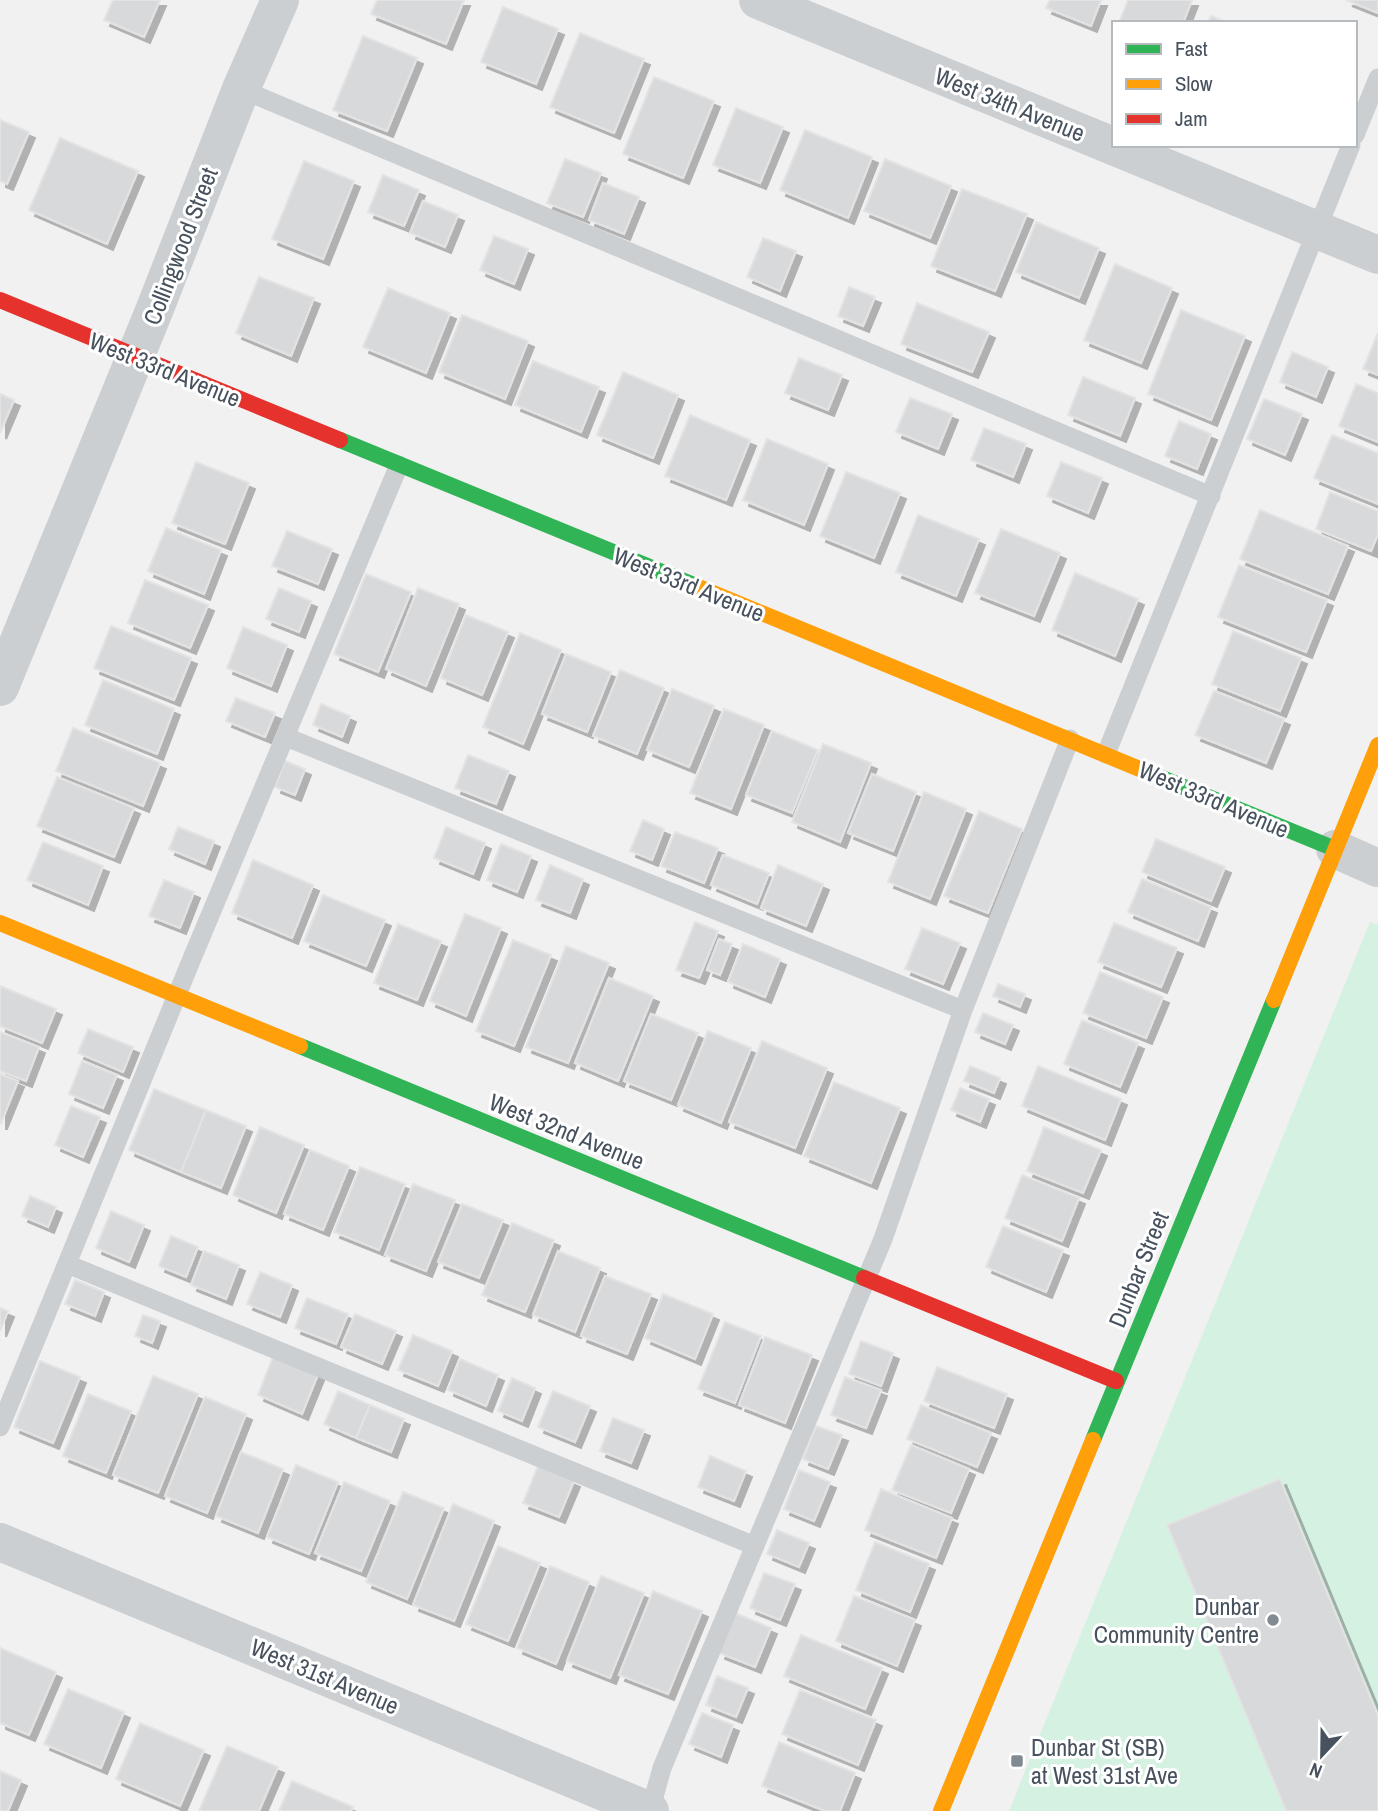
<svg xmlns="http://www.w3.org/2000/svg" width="1378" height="1811" viewBox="0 0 1378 1811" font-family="'Archivo Narrow',sans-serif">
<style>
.green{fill:#d4f1e1}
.building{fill:#d8d9db;stroke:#e3e3e4;stroke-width:2;filter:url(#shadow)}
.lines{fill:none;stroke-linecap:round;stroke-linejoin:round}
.lane{stroke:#cccfd2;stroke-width:19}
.street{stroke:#cccfd2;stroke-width:38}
.fast{stroke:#30b455;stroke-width:16}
.slow{stroke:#ff9f0a;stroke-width:16}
.jam{stroke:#e5322d;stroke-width:16}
.poi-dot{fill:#828a91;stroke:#fff;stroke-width:2.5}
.labels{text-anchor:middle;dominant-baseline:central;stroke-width:6;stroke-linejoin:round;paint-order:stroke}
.street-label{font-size:24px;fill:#47525e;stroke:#fff}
.poi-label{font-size:24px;fill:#47525e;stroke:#fff;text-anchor:end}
</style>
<defs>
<filter id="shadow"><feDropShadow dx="6" dy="6" stdDeviation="0" flood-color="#0004"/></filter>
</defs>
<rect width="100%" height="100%" fill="#f1f1f1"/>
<path class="green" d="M 1370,922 L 1378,925 L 1378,1811 L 1009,1811 Z"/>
<path class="building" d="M 113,0 L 160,0 L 144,37 L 104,20 Z
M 377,0 L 464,0 L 446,44 L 371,14 Z
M 1050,0 L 1101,0 L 1091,26 L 1046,8 Z
M 1128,0 L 1192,0 L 1183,23 L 1119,23 Z
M 1346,0 L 1378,0 L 1378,13 Z
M 503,7 L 558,29 L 536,84 L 481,62 Z
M 1211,16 L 1227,23 L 1208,23 Z
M 580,33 L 644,59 L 614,133 L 550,107 Z
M 363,36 L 417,58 L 387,131 L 333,110 Z
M 654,77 L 714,101 L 683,178 L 623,154 Z
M 736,108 L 783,127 L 760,183 L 713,165 Z
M 0,120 L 29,132 L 7,184 L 0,181 Z
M 805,130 L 872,157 L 848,218 L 780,190 Z
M 60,138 L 138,171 L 107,244 L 29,210 Z
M 565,159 L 601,173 L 583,217 L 547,203 Z
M 885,159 L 951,186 L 930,238 L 864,211 Z
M 304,161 L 354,181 L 323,259 L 272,239 Z
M 383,175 L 419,190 L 404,226 L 368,212 Z
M 603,183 L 639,197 L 624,234 L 589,220 Z
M 962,189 L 1027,214 L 995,291 L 931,266 Z
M 423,201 L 458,215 L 445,247 L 410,233 Z
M 1036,222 L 1099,248 L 1079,298 L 1016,272 Z
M 494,236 L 528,249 L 514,284 L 480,270 Z
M 763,238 L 796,251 L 780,291 L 747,277 Z
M 1115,264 L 1172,288 L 1141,363 L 1084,340 Z
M 259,277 L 314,298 L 291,356 L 236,333 Z
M 849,287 L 875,297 L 863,326 L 838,316 Z
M 388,288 L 450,313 L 426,373 L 363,347 Z
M 917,303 L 989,332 L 972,372 L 901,344 Z
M 1181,310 L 1245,336 L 1211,420 L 1148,394 Z
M 462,315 L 528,341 L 505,399 L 439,372 Z
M 1378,333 L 1378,375 L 1363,369 Z
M 1292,352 L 1328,367 L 1316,397 L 1280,382 Z
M 799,358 L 842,375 L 828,410 L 785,393 Z
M 533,361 L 599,387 L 581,432 L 515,405 Z
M 623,372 L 678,395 L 653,458 L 597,435 Z
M 1083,377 L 1135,398 L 1120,436 L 1068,415 Z
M 1356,384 L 1378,393 L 1378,442 L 1339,426 Z
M 0,394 L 14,400 L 0,433 Z
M 910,398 L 952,414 L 938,449 L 896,432 Z
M 1264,399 L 1302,414 L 1285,455 L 1247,439 Z
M 690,415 L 750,440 L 726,500 L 665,476 Z
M 1179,421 L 1211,434 L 1197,469 L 1165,456 Z
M 984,428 L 1026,444 L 1013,477 L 971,460 Z
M 1332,435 L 1378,453 L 1378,504 L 1314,478 Z
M 767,439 L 828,464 L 804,525 L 743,500 Z
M 196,462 L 249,483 L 225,544 L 172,523 Z
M 1061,462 L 1102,478 L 1088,513 L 1047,496 Z
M 846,472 L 900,493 L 874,558 L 820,536 Z
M 1330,492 L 1378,511 L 1378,534 L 1371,551 L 1316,529 Z
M 1260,510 L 1348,546 L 1328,594 L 1240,559 Z
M 918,515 L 979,539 L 956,596 L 896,572 Z
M 166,528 L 221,550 L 204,594 L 148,571 Z
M 1001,529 L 1060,553 L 1034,616 L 975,593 Z
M 287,531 L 332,549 L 318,584 L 272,566 Z
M 1239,565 L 1327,600 L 1306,652 L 1218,617 Z
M 1075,573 L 1138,599 L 1115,656 L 1052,630 Z
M 366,574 L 411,592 L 378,672 L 334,654 Z
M 145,580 L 208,605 L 190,648 L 128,623 Z
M 279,588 L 311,601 L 299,632 L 266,619 Z
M 418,588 L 459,604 L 426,686 L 386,669 Z
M 466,615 L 508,632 L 482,695 L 441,678 Z
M 111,626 L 191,658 L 174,700 L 94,668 Z
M 243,627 L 287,645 L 271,686 L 227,668 Z
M 1233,631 L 1301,658 L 1280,711 L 1212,684 Z
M 520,633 L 561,650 L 523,744 L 483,727 Z
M 566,654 L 611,672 L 587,732 L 542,714 Z
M 620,670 L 664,688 L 637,754 L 593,736 Z
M 103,680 L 174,709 L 157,754 L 85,725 Z
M 672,689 L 714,706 L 689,767 L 647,750 Z
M 1214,691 L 1284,719 L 1266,763 L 1195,735 Z
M 236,698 L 275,713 L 265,737 L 226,721 Z
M 321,704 L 350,716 L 342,737 L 313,725 Z
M 724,709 L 764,725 L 731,809 L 690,793 Z
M 73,728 L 160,763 L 143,806 L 56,771 Z
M 772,731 L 818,750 L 792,813 L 746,795 Z
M 823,744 L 871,763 L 840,842 L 792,822 Z
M 468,755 L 509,771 L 496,804 L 455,788 Z
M 285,761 L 305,769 L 295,795 L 275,787 Z
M 872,774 L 916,792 L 893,851 L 848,833 Z
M 57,777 L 134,808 L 114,857 L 37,826 Z
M 924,792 L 966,809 L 930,899 L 888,882 Z
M 979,811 L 1022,829 L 988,913 L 944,896 Z
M 643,820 L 664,829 L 652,860 L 630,851 Z
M 178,827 L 214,841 L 205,864 L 169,849 Z
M 446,827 L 485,843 L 473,874 L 434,858 Z
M 675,832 L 718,848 L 704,883 L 661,866 Z
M 1156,839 L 1225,867 L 1211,901 L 1142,872 Z
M 43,842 L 103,866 L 88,905 L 27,880 Z
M 501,844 L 531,856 L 517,892 L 487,880 Z
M 723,855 L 769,873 L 757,904 L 711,885 Z
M 253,860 L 313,885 L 292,938 L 232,913 Z
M 550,865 L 583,879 L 570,913 L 536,900 Z
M 778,865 L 823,884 L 806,926 L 761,908 Z
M 1142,879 L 1211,907 L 1198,941 L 1128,912 Z
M 164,880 L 194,892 L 180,928 L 149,916 Z
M 323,895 L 385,920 L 366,966 L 304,941 Z
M 465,914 L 501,928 L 466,1016 L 430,1001 Z
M 695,922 L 718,931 L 699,978 L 676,970 Z
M 1114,923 L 1177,948 L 1161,987 L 1098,962 Z
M 398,924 L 441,941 L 417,1000 L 374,983 Z
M 922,928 L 960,943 L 943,984 L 905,969 Z
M 719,939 L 732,944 L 720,975 L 707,970 Z
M 513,940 L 551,955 L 514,1046 L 476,1031 Z
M 743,944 L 780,959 L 765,997 L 728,982 Z
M 566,946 L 609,963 L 568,1063 L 526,1047 Z
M 1100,972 L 1163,997 L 1146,1038 L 1083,1013 Z
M 609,978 L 653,996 L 618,1081 L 575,1063 Z
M 998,984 L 1025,994 L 1020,1007 L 993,996 Z
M 0,986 L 56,1009 L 42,1043 L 0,1026 Z
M 983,1013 L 1013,1025 L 1005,1044 L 975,1032 Z
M 651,1014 L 698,1033 L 671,1100 L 624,1081 Z
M 1082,1020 L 1138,1043 L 1120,1087 L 1064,1064 Z
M 88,1029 L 133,1047 L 123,1072 L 78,1053 Z
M 708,1031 L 751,1048 L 721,1123 L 678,1105 Z
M 0,1032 L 39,1047 L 26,1081 L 0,1071 Z
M 762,1041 L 827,1068 L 795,1148 L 729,1122 Z
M 82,1061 L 117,1075 L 103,1108 L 69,1094 Z
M 970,1066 L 1000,1078 L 994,1093 L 964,1081 Z
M 1038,1066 L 1121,1099 L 1105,1140 L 1022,1106 Z
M 0,1074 L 18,1081 L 1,1123 L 0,1123 Z
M 834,1082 L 900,1108 L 871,1183 L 804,1156 Z
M 960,1088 L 989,1099 L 980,1122 L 951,1110 Z
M 154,1089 L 206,1110 L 181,1172 L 129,1150 Z
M 71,1106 L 100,1117 L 83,1157 L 55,1145 Z
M 206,1110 L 246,1126 L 221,1188 L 181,1172 Z
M 260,1127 L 304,1145 L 276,1213 L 233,1195 Z
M 1044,1127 L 1101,1150 L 1083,1193 L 1027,1171 Z
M 310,1150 L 349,1166 L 323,1230 L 284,1214 Z
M 360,1167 L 405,1184 L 379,1250 L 334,1232 Z
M 1022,1175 L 1079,1198 L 1062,1241 L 1005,1218 Z
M 413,1184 L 455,1200 L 426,1271 L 385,1255 Z
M 30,1196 L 56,1207 L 48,1227 L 22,1216 Z
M 462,1204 L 503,1220 L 479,1278 L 438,1262 Z
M 111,1211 L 144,1225 L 129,1262 L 96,1248 Z
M 512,1223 L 554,1240 L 525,1312 L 482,1295 Z
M 1003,1226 L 1063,1250 L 1046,1292 L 986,1267 Z
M 171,1236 L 198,1247 L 186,1277 L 159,1266 Z
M 204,1251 L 239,1265 L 226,1299 L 191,1285 Z
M 558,1251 L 600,1268 L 575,1332 L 533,1315 Z
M 260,1272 L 292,1285 L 280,1317 L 247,1304 Z
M 605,1276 L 651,1294 L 627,1354 L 581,1336 Z
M 75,1280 L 104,1292 L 95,1316 L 65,1304 Z
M 663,1294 L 713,1314 L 695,1359 L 645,1338 Z
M 307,1298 L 348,1314 L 336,1344 L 295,1328 Z
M 0,1308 L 8,1311 L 0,1331 Z
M 355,1314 L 396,1331 L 382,1364 L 341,1347 Z
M 143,1315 L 160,1321 L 152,1343 L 135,1336 Z
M 725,1322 L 761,1336 L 735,1403 L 698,1389 Z
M 413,1335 L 452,1351 L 438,1386 L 398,1370 Z
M 765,1337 L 812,1355 L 785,1423 L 739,1405 Z
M 861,1341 L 893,1353 L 881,1386 L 849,1374 Z
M 274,1354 L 319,1372 L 302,1414 L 258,1395 Z
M 460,1359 L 498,1375 L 486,1406 L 448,1390 Z
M 40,1361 L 80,1377 L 53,1443 L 14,1427 Z
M 937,1367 L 1007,1394 L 994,1428 L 924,1401 Z
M 153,1376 L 198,1394 L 158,1493 L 113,1475 Z
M 845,1377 L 881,1390 L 866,1428 L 831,1415 Z
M 512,1378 L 535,1388 L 522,1421 L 498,1411 Z
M 338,1391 L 370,1405 L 356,1438 L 324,1424 Z
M 553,1391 L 590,1406 L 575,1442 L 538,1427 Z
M 88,1394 L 131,1411 L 106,1473 L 63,1456 Z
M 205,1397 L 246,1414 L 207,1513 L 165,1496 Z
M 370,1405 L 404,1419 L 391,1452 L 356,1438 Z
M 921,1405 L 991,1433 L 977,1467 L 907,1439 Z
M 613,1418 L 644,1430 L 631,1463 L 600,1451 Z
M 816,1426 L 842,1435 L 828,1469 L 803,1459 Z
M 911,1445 L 969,1469 L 951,1513 L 892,1490 Z
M 241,1452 L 283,1469 L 258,1533 L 216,1516 Z
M 710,1456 L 746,1471 L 734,1501 L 698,1487 Z
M 296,1465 L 338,1482 L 309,1554 L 267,1537 Z
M 538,1466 L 574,1481 L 559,1517 L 523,1503 Z
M 799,1470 L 830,1482 L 814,1521 L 784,1509 Z
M 1280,1479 L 1378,1715 L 1378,1811 L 1286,1811 L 1167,1525 Z
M 344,1482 L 390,1501 L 361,1571 L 315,1553 Z
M 881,1489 L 952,1518 L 936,1558 L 865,1530 Z
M 403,1492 L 444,1508 L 407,1599 L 366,1582 Z
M 453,1504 L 494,1521 L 454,1621 L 413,1605 Z
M 777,1530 L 809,1543 L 799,1567 L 767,1554 Z
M 875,1542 L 929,1564 L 910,1612 L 856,1590 Z
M 498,1546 L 540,1563 L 508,1641 L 466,1624 Z
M 550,1566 L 589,1582 L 556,1664 L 517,1648 Z
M 764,1573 L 795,1584 L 780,1620 L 750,1608 Z
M 601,1576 L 644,1593 L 610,1678 L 567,1661 Z
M 653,1591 L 702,1611 L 668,1694 L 619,1675 Z
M 854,1596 L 915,1620 L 897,1666 L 836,1641 Z
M 735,1613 L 771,1628 L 755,1667 L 719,1653 Z
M 801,1635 L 882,1668 L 865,1709 L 784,1676 Z
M 0,1648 L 56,1672 L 29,1735 L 0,1723 Z
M 717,1676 L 748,1688 L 736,1717 L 706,1705 Z
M 68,1689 L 124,1712 L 101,1768 L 44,1744 Z
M 800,1690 L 876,1720 L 858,1765 L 782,1734 Z
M 702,1713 L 733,1725 L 721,1757 L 689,1744 Z
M 140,1723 L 204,1750 L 180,1806 L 116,1779 Z
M 779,1742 L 855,1773 L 840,1811 L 825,1811 L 762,1786 Z
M 227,1746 L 278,1767 L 259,1811 L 199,1811 Z
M 0,1771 L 21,1780 L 8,1811 L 0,1811 Z
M 292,1781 L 353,1807 L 351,1811 L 279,1811 Z"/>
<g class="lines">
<path class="lane" d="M 241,89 L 1211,496
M 1355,135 L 1378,78
M 286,737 L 963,1010
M 1106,754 L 1351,145
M 67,1264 L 755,1546
M 0,1427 L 193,956 L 399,465
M 650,1811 L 662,1768 L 883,1239 L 963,1010 L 1070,739"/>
<path class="street" d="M 758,0 L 1378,255
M 0,687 L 154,311 L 241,89 L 280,0
M 1335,849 L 1378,868
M 0,1542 L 650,1811"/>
<path class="fast" d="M 340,440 L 696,586
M 1147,772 L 1335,849
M 300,1046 L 864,1278
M 1093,1440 L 1274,1000"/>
<path class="slow" d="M 696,586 L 1147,772
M 0,923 L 300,1046
M 1274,1000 L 1378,745
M 941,1811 L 1093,1440"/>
<path class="jam" d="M 0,300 L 340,440
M 864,1278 L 1116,1381"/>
</g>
<g class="poi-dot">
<circle cx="1273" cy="1620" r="7"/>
<rect x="1010" y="1754" width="14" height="14" rx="3.5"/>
</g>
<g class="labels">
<g class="street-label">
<text transform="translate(1010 104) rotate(22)">West 34th Avenue</text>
<text transform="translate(180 246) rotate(-69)">Collingwood Street</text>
<text transform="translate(165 369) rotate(22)">West 33rd Avenue</text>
<text transform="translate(689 584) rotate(22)">West 33rd Avenue</text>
<text transform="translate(1214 799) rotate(23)">West 33rd Avenue</text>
<text transform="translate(567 1131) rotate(22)">West 32nd Avenue</text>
<text transform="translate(1138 1269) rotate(-68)">Dunbar Street</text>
<text transform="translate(325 1676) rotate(23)">West 31st Avenue</text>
</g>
<g class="poi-label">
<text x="1259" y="1606">Dunbar<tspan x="1259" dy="28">Community Centre</tspan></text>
<text x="1031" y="1747" text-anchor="start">Dunbar St (SB)<tspan x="1031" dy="28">at West 31st Ave</tspan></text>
</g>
</g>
<rect x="1112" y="21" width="245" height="126" fill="#ffffff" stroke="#b5babf" stroke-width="2"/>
<rect x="1126" y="44" width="35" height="10" fill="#30b455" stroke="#b5babf" stroke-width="2"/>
<text x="1175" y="56" font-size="21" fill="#47525e">Fast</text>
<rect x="1126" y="79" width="35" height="10" fill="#ff9f0a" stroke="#b5babf" stroke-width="2"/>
<text x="1175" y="91" font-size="21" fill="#47525e">Slow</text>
<rect x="1126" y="114" width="35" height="10" fill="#e5322d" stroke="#b5babf" stroke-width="2"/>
<text x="1175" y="126" font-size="21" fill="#47525e">Jam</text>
<g transform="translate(1322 1755) rotate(202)" stroke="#ffffff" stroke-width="5" paint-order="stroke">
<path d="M0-5L12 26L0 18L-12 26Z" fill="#47525e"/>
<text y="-10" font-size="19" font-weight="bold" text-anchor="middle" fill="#47525e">N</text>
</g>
</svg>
